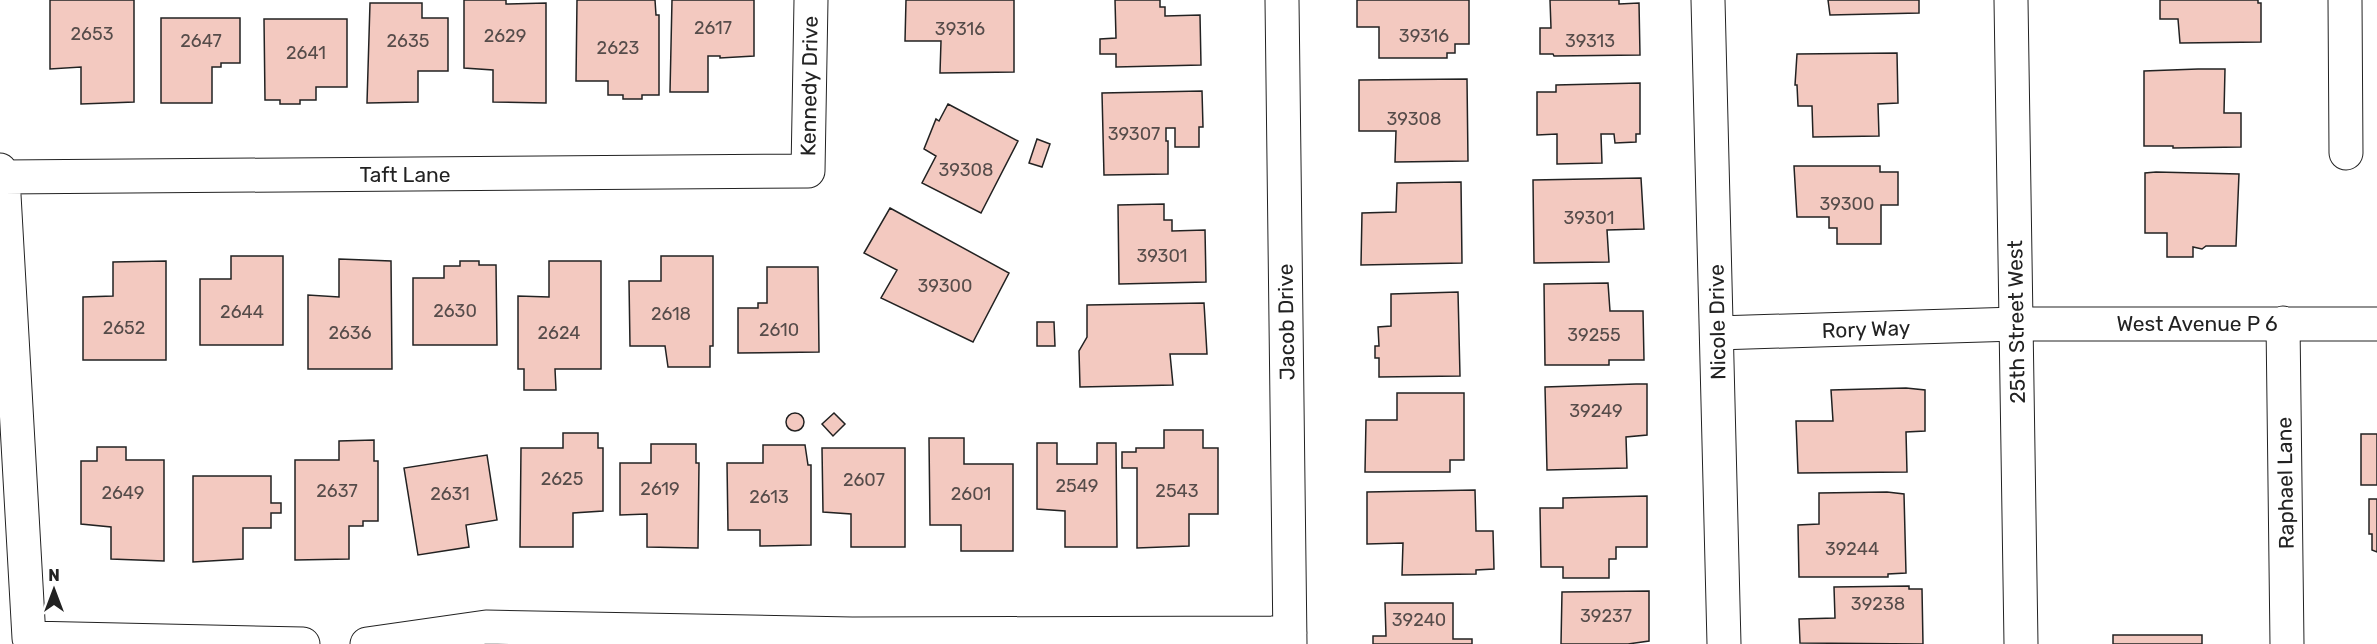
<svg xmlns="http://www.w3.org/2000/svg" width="2377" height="644" viewBox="0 0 2377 644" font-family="Rubik,sans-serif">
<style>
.building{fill:#f3c9c0;stroke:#222;stroke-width:1.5}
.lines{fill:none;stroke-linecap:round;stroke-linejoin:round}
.minor-casing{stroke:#222;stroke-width:35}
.major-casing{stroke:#222;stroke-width:35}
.minor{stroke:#fff;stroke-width:33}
.major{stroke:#fff;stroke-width:33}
.labels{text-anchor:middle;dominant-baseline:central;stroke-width:4.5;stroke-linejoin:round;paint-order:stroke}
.number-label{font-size:18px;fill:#564c4a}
.street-label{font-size:21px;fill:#222;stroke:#fff}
</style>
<rect width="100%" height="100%" fill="#fff"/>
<path class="building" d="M 50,0 L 134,0 L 134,102 L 81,104 L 81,67 L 50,69 Z
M 464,0 L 506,0 L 506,4 L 546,3 L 546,103 L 493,102 L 493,70 L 464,68 Z
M 577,0 L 655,0 L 656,15 L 659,15 L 659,95 L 642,95 L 642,99 L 623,99 L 623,95 L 608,95 L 608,81 L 576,81 Z
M 672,0 L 754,0 L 754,56 L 720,58 L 720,56 L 708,56 L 708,92 L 670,92 Z
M 906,0 L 1014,0 L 1014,72 L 940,73 L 941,41 L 905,41 Z
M 1115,0 L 1160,0 L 1160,7 L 1165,7 L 1165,16 L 1200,15 L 1201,65 L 1116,67 L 1116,54 L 1100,54 L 1100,39 L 1116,38 Z
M 1357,0 L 1469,0 L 1469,44 L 1455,44 L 1455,53 L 1447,53 L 1447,58 L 1379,58 L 1379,27 L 1357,27 Z
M 1550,0 L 1619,0 L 1619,4 L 1639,3 L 1640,55 L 1554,56 L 1553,54 L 1540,54 L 1540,28 L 1551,28 Z
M 1919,0 L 1919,13 L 1830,15 L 1828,0 Z
M 2160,0 L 2258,0 L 2258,3 L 2261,3 L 2261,42 L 2180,43 L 2178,19 L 2160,19 Z
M 370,3 L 422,3 L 422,18 L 448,18 L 448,71 L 418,71 L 418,102 L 367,103 Z
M 161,18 L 240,18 L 240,63 L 221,63 L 221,67 L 212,67 L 212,103 L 161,103 Z
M 264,19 L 347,19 L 347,87 L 316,87 L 316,100 L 300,100 L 300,104 L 280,104 L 280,100 L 265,100 Z
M 1897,53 L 1898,103 L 1878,104 L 1879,136 L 1813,137 L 1812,106 L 1798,106 L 1797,85 L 1795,85 L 1797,54 Z
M 2198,69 L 2225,69 L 2224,113 L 2241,113 L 2241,147 L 2173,148 L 2173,146 L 2144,146 L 2144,71 Z
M 1467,79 L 1468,161 L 1395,162 L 1396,131 L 1359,131 L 1359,80 Z
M 1640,83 L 1640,134 L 1636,134 L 1636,142 L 1615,143 L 1614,134 L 1601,134 L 1602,163 L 1557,164 L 1557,134 L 1537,135 L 1537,92 L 1556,92 L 1556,85 Z
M 1202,91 L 1203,127 L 1199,127 L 1199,147 L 1175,147 L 1175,128 L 1166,128 L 1166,141 L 1168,141 L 1168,174 L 1104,175 L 1102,93 Z
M 948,104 L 1018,141 L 981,213 L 922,183 L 936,156 L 924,149 L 936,119 L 939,121 Z
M 1037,139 L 1050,144 L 1042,167 L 1029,163 Z
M 1794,166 L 1880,166 L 1880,172 L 1898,172 L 1898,205 L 1881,205 L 1881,244 L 1837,244 L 1837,228 L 1829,228 L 1829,217 L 1797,217 Z
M 2156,172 L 2239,174 L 2236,246 L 2206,246 L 2202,249 L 2193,247 L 2193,257 L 2167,257 L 2167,233 L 2145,233 L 2145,173 Z
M 1641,178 L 1644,229 L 1607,230 L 1609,262 L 1534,263 L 1533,180 Z
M 1461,182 L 1462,263 L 1361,265 L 1362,213 L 1396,212 L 1397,183 Z
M 1164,204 L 1164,220 L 1172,220 L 1172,231 L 1205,230 L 1206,282 L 1119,284 L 1118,205 Z
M 890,208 L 1009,273 L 973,342 L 881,298 L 897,270 L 864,253 Z
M 231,256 L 283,256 L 283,345 L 200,345 L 200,279 L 231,279 Z
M 661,256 L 713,256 L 713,346 L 710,346 L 710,367 L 668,367 L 665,346 L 630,346 L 629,281 L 661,281 Z
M 339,259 L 391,261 L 392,369 L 308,369 L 308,295 L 339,297 Z
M 166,261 L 166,360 L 83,360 L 83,297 L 113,296 L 113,262 Z
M 460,261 L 479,261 L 479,265 L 496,265 L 497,345 L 413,345 L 413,278 L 444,278 L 444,266 L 460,266 Z
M 549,261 L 601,261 L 601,369 L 555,369 L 556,390 L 524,390 L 524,369 L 518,369 L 518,296 L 549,297 Z
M 767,267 L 818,267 L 819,352 L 738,353 L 738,308 L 758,308 L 758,303 L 767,303 Z
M 1608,283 L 1610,311 L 1643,311 L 1644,360 L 1609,360 L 1609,365 L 1545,365 L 1544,284 Z
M 1458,292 L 1460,376 L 1379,377 L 1379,358 L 1375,358 L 1375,346 L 1379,346 L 1378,327 L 1391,326 L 1391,294 Z
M 1204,303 L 1207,354 L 1170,354 L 1173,385 L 1080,387 L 1079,351 L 1087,337 L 1087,305 Z
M 1037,322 L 1054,322 L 1055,346 L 1037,346 Z
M 1636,384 L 1647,384 L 1647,435 L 1626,437 L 1627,468 L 1547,470 L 1545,387 Z
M 1906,388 L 1925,390 L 1925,431 L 1906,432 L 1907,472 L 1798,473 L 1796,421 L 1833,421 L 1831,390 Z
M 1397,393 L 1464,393 L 1464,460 L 1450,460 L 1450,472 L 1365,472 L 1366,420 L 1397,420 Z
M786 422a9 9 0 1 1 18 0a9 9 0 1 1-18 0Z
M 834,413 L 845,424 L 833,436 L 822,424 Z
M 1164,430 L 1203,430 L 1203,448 L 1218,448 L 1218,514 L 1189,514 L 1189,546 L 1137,548 L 1137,468 L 1122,468 L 1122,452 L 1136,452 L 1136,448 L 1164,448 Z
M 563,433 L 598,433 L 598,448 L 603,448 L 603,511 L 573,513 L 573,547 L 520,547 L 521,448 L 563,448 Z
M 2361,434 L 2377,434 L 2377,485 L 2361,485 Z
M 929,438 L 964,438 L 964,464 L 1013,464 L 1013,551 L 961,551 L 961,525 L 930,525 Z
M 374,440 L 374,461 L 378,461 L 378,521 L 363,521 L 363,526 L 349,526 L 349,559 L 295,560 L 295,460 L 339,460 L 339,441 Z
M 1037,443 L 1057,443 L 1057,464 L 1097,464 L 1097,443 L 1116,443 L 1117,547 L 1065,547 L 1065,511 L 1037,509 Z
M 651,444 L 696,444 L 696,463 L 699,463 L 698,548 L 647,547 L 647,514 L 620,515 L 620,463 L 651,463 Z
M 763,445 L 805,445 L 808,465 L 811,465 L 811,545 L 760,546 L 760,530 L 728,530 L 727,463 L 763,463 Z
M 97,447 L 126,447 L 126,460 L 164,460 L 164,561 L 111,559 L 111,527 L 81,524 L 81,461 L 97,461 Z
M 822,448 L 905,448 L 905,547 L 851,547 L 851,514 L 823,512 Z
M 487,455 L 497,520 L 466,525 L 469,547 L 418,555 L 404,468 Z
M 193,476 L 271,476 L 271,503 L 281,503 L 281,513 L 271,513 L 271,528 L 243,528 L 243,559 L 193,562 Z
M 1475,490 L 1476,531 L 1493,531 L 1494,569 L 1476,570 L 1476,574 L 1402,575 L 1403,543 L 1367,544 L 1367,492 Z
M 1887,492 L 1904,494 L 1906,573 L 1888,574 L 1888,577 L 1799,577 L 1798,525 L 1819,524 L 1819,493 Z
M 1647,496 L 1647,547 L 1616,547 L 1616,559 L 1609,559 L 1609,578 L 1563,578 L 1563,567 L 1541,567 L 1540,508 L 1563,508 L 1563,498 Z
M 2369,499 L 2377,499 L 2377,552 L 2372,550 L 2372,534 L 2369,534 Z
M 1909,586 L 1909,589 L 1922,589 L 1923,644 L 1800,643 L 1799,619 L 1835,618 L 1834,587 Z
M 1649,591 L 1649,641 L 1628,644 L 1561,644 L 1562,592 Z
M 1385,603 L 1453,603 L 1453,639 L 1472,639 L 1472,644 L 1373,644 L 1373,636 L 1386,636 Z
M 2113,635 L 2202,635 L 2202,644 L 2113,644 Z"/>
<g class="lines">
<g class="minor-casing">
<path id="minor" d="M 1282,0 L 1290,644
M 1708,0 L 1724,644
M 2345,0 L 2346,153
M 0,170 L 3,177 L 29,638 L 303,644
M 3,177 L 808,171 L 811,0
M 2283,323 L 2287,644
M 1717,333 L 2016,324 L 2377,324
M 367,644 L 486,627 L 852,634 L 1290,633"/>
</g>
<g class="major-casing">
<path id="major" d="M 2011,0 L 2021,644"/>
</g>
<use href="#minor" class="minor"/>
<use href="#major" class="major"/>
</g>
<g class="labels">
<g class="number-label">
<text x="713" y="28">2617</text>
<text x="960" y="29">39316</text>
<text x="92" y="34">2653</text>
<text x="505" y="36">2629</text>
<text x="1424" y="36">39316</text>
<text x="201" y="41">2647</text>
<text x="408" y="41">2635</text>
<text x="1590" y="41">39313</text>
<text x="618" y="48">2623</text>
<text x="306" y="53">2641</text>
<text x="1414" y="119">39308</text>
<text x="1134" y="134">39307</text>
<text x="966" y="170">39308</text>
<text x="1847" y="204">39300</text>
<text x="1589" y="218">39301</text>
<text x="1162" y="256">39301</text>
<text x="945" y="286">39300</text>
<text x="455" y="311">2630</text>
<text x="242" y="312">2644</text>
<text x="671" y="314">2618</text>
<text x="124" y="328">2652</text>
<text x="779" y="330">2610</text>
<text x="350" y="333">2636</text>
<text x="559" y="333">2624</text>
<text x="1594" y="335">39255</text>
<text x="1596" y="411">39249</text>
<text x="562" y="479">2625</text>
<text x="864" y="480">2607</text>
<text x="1077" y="486">2549</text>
<text x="660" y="489">2619</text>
<text x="337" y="491">2637</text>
<text x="1177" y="491">2543</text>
<text x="123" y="493">2649</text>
<text x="450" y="494">2631</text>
<text x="971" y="494">2601</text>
<text x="769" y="497">2613</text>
<text x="1852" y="549">39244</text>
<text x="1878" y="604">39238</text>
<text x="1606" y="616">39237</text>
<text x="1419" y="620">39240</text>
</g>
<g class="street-label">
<text transform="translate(809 86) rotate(-89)">Kennedy Drive</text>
<text x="405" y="174">Taft Lane</text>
<text transform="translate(1286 322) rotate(-91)">Jacob Drive</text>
<text transform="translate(1717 322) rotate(-91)">Nicole Drive</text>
<text transform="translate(2016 322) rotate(-91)">25th Street West</text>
<text x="2197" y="323">West Avenue P 6</text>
<text transform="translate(1866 329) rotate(-2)">Rory Way</text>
<text transform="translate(2285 483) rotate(-91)">Raphael Lane</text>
</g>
</g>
<g transform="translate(54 590)" stroke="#ffffff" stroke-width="4.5" paint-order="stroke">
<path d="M0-4.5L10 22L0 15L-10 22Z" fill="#222222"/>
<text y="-9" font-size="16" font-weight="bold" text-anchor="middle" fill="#222222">N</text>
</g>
</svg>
